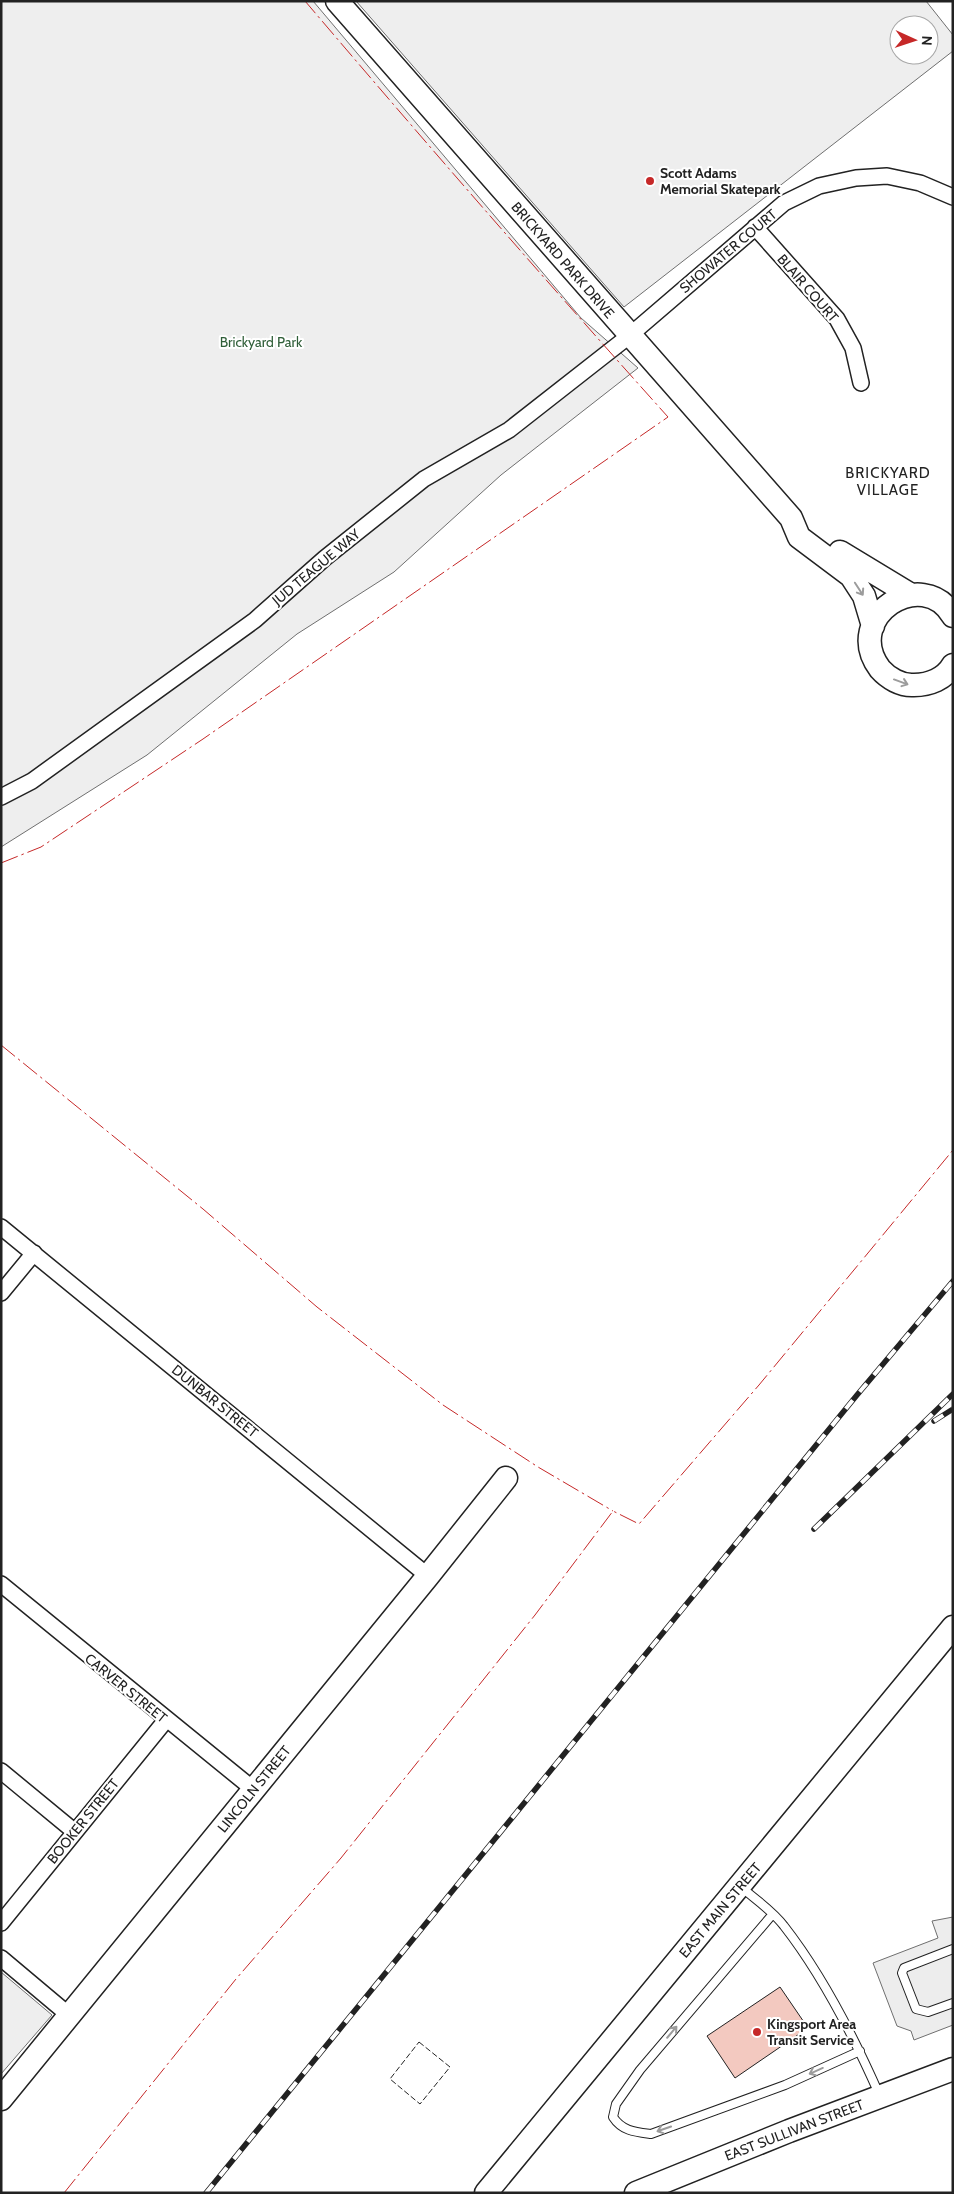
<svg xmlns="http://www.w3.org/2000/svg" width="954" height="2194" viewBox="0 0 954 2194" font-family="Cabin,sans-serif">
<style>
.green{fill:#eee;stroke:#6f6f6f;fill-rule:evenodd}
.parking{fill:#ededed;stroke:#6f6f6f}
.building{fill:#f3c9c0;stroke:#222}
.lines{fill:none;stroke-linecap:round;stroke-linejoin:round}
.lane-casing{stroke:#222;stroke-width:10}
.street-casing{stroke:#222;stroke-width:18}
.secondary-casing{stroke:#222;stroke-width:25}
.lane{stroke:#fff;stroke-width:8}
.street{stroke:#fff;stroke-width:15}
.secondary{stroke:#fff;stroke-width:22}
.rail-casing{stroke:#222;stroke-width:5.5}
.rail{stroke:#fff;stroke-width:4;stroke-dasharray:11;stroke-linecap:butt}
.fence{stroke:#222;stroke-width:1;stroke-dasharray:6 2.5;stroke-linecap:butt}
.power{stroke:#c62828;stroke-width:1;stroke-dasharray:18 4 2.5 4;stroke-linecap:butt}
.oneway{stroke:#9c9c9c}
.poi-dot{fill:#c62828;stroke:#fff;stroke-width:2}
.labels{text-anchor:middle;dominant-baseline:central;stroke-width:4;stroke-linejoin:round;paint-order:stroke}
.poi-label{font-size:14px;font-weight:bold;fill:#222;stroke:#fff;text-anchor:start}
.street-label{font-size:14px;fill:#222;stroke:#fff}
.park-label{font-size:14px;fill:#2f5e38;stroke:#fff}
.neighbourhood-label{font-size:15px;letter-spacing:1px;fill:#222;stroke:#fff}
</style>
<rect width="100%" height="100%" fill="#fff"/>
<path class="green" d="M 1,1 L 313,1 L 581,318 L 638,368 L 501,475 L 394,572 L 297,634 L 147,755 L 1,847 Z
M 356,1 L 926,1 L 953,35 L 953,51 L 624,307 ZM 899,25 L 929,25 L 929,55 L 899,55 Z
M 1,1972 L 52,2015 L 1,2074 Z"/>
<path class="parking" d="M 953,1917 L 953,2025 L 914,2040 L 911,2031 L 897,2026 L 873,1963 L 938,1938 L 932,1921 Z"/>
<path class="building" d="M 780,1987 L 808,2028 L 735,2078 L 707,2036 Z"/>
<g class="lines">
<g class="lane-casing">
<path id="lane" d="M 741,1887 C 755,1899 773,1911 784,1926 C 823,1976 853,2035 879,2094
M 772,1915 L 640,2070 L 616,2104 L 613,2117 C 622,2131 635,2132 651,2134 L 785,2085 L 860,2051
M 953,1949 L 904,1968 L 902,1973 L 916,2009 L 928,2012 L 953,2003"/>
</g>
<g class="street-casing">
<path id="street" d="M 755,227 L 837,319 L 853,348 L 861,383
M 1,797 L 32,781 L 255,620 L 325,558 L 424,479 L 509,430 L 629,336 L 784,203 L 819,186 L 856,178 L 887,176 L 920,183 L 953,197
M 1,1227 L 428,1576
M 1,1293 L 34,1253
M 1,1584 L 253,1789
M 1,1771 L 75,1832
M 1,1923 L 166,1720
M 1,1958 L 70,2016"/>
</g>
<g class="secondary-casing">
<path id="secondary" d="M 337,1 L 791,518 L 799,537 L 851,576 L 864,596 L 873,626
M 840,552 L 911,595
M 953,616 C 923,564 841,617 880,669 C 888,678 901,686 914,685 C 929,685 945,679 953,665
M 1,2099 L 428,1576 L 506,1478
M 486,2193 L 953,1627
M 636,2193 L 789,2131 L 953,2069"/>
</g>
<use href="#lane" class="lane"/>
<use href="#street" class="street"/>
<use href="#secondary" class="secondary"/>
<g class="rail-casing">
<path id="rail" d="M 934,1421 L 953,1409
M 814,1529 L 953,1394
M 206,2193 L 857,1395 L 953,1281"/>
</g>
<use href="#rail" class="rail"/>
<path class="fence" d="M 419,2042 L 450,2067 L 420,2104 L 390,2079 Z"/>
<path class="power" d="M 1,863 L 41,847 L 203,739 L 668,417 C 545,280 424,141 305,1
M 1,1045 L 203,1209 L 317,1307 L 443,1405 L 538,1467 L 613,1511
M 64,2193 L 236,1979 L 341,1858 L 535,1615 L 613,1511 L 639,1524 L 759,1385 L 953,1150"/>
</g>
<defs><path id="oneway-shaft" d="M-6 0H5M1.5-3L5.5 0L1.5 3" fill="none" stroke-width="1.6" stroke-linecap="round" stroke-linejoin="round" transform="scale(1.25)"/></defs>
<g class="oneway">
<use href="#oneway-shaft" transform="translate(859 589) rotate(57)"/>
<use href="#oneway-shaft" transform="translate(901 682) rotate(20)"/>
<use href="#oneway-shaft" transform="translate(672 2032) rotate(-50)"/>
<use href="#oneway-shaft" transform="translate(816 2071) rotate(156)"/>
<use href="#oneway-shaft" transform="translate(664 2129) rotate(161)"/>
</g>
<g class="poi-dot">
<circle cx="650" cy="181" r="5"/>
<circle cx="757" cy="2032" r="5"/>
</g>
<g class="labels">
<g class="poi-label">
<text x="660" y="173">Scott Adams<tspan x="660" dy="16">Memorial Skatepark</tspan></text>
<text x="767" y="2024">Kingsport Area<tspan x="767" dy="16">Transit Service</tspan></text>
</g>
<g class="street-label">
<text transform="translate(728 251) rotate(-40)">SHOWATER COURT</text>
<text transform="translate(563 260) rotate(49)">BRICKYARD PARK DRIVE</text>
<text transform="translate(808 288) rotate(49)">BLAIR COURT</text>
<text transform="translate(316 567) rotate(-40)">JUD TEAGUE WAY</text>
<text transform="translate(215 1401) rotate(39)">DUNBAR STREET</text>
<text transform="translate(126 1688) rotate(39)">CARVER STREET</text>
<text transform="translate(254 1789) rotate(-51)">LINCOLN STREET</text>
<text transform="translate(83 1821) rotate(-51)">BOOKER STREET</text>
<text transform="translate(720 1910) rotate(-50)">EAST MAIN STREET</text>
<text transform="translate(794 2130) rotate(-21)">EAST SULLIVAN STREET</text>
</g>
<g class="park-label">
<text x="261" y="342">Brickyard Park</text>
</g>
<g class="neighbourhood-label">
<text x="888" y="473">BRICKYARD<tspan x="888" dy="17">VILLAGE</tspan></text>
</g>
</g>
<rect width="954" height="2194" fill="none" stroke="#222222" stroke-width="5"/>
<g transform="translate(914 40) rotate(93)"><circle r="24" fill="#ffffff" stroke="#a7a7a7"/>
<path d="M0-4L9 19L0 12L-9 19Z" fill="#c62828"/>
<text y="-8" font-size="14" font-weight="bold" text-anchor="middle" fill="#222222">N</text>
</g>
</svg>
